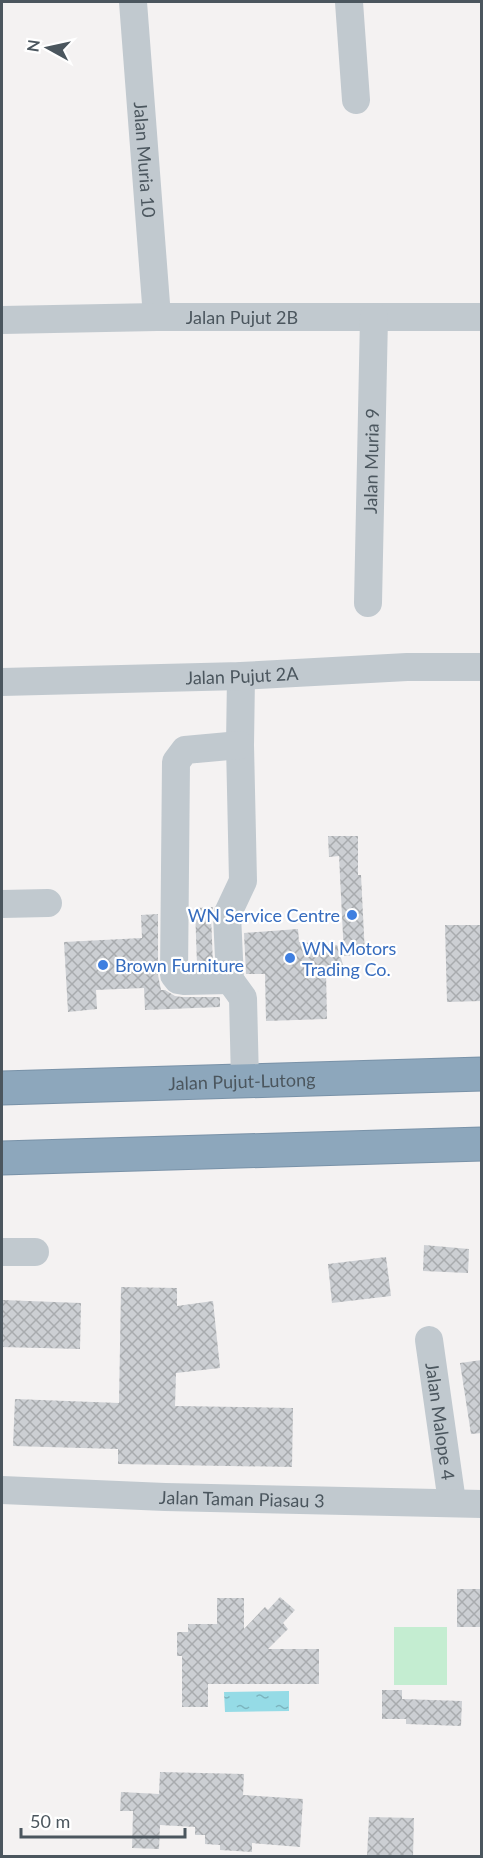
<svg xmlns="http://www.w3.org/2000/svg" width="483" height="1858" viewBox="0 0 483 1858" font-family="Lato,sans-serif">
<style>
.pitch{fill:#c4edd1}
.water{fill:url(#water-ripples)}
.building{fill:url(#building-cross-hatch)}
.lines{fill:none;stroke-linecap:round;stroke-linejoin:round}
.highway-casing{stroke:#7992a8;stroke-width:35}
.minor{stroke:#c1c9cf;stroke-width:28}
.highway{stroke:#8da7bc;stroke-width:33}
.shop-dot{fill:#3f7fe0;stroke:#fff;stroke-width:2}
.labels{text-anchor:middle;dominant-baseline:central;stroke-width:4.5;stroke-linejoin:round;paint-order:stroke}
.street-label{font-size:18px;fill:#4b565e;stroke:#fff}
.shop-label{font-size:18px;fill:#366cbe;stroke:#fff;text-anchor:start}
</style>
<defs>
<pattern id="water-ripples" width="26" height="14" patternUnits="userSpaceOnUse" patternTransform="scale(1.5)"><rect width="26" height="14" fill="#95dbe6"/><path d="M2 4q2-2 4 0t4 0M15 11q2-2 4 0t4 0" fill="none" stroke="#7cb4be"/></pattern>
<pattern id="building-cross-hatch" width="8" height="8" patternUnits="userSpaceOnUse" patternTransform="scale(1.5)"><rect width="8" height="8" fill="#cccfd3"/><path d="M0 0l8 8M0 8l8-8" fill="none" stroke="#a8abae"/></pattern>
</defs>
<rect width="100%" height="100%" fill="#f4f2f2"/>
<path class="pitch" d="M 394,1627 L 447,1627 L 447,1685 L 394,1685 Z"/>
<path class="water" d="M 289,1691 L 289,1711 L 225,1712 L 224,1692 Z"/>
<path class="building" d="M 328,836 L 358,836 L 358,875 L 361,875 L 365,955 L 344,956 L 339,856 L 329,857 Z
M 213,907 L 211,916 L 213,964 L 197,964 L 195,908 Z
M 158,914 L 158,975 L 161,990 L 165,990 L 175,996 L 182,997 L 220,997 L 220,1007 L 145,1010 L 144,988 L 96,990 L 97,1009 L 68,1012 L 64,942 L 142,938 L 141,915 Z
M 445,925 L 482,925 L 482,1001 L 447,1002 Z
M 298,929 L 299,942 L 337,945 L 345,971 L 326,972 L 327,1019 L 266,1021 L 265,974 L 246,974 L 244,933 Z
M 424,1245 L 469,1249 L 468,1273 L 423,1271 Z
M 386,1257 L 391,1296 L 332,1303 L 328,1264 Z
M 121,1287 L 177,1288 L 177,1306 L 213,1301 L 220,1368 L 176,1373 L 175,1406 L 293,1408 L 292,1467 L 118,1464 L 118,1449 L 13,1446 L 15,1399 L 119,1403 Z
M 2,1300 L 81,1303 L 80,1349 L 2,1347 Z
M 482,1360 L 482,1433 L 471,1434 L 460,1363 Z
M 457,1589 L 482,1589 L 482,1627 L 457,1627 Z
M 280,1597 L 295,1610 L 283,1623 L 288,1629 L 268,1649 L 319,1649 L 319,1684 L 208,1684 L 208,1707 L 182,1707 L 182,1656 L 177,1656 L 177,1632 L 188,1632 L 188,1624 L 217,1624 L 217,1598 L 244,1598 L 244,1629 L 265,1607 L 268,1610 Z
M 382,1690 L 402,1690 L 402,1699 L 462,1701 L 461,1726 L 406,1724 L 406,1719 L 382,1719 Z
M 160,1772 L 244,1774 L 243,1795 L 303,1799 L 300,1847 L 252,1843 L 252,1852 L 220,1850 L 220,1845 L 205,1844 L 205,1835 L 195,1835 L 195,1827 L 160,1825 L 159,1849 L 132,1848 L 133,1811 L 120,1811 L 121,1792 L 159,1794 Z
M 369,1817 L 414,1818 L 413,1857 L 367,1857 Z"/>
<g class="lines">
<g class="highway-casing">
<g id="highway">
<path id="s7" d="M 2,1088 L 482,1074"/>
<path d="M 2,1158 L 482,1144"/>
</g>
</g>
<g class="minor">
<path id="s1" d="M 133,2 L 157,317"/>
<path d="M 349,2 L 356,100"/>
<path id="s2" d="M 2,320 L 157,317 L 482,317"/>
<path id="s3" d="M 368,603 L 374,317"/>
<path d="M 241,676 L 240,745 L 243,881 L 227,915 L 230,980 L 243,998 L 245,1081"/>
<path id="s4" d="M 2,682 L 241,676 L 407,667 L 482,667"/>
<path d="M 2,904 L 48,903"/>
<path d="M 230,980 L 184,981 L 178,980 L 174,975 L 176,762 L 185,750 L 240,745"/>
<path d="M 2,1252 L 35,1252"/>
<path id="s5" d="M 429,1340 L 452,1502"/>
<path id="s6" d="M 2,1490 L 165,1497 L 482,1504"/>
</g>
<use href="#highway" class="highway"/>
</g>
<g class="shop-dot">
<circle cx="352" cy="915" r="6"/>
<circle cx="290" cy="958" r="6"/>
<circle cx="103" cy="965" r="6"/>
</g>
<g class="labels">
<g class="street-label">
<text stroke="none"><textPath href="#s1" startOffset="158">Jalan Muria 10</textPath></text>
<text stroke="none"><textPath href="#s2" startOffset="240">Jalan Pujut 2B</textPath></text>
<text stroke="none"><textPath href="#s3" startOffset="142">Jalan Muria 9</textPath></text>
<text stroke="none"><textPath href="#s4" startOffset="240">Jalan Pujut 2A</textPath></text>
<text stroke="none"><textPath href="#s7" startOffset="240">Jalan Pujut-Lutong</textPath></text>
<text stroke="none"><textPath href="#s5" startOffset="82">Jalan Malope 4</textPath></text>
<text stroke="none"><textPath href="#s6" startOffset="240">Jalan Taman Piasau 3</textPath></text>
</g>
<g class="shop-label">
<text x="340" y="915" text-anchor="end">WN Service Centre</text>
<text x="302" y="948">WN Motors<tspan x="302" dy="21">Trading Co.</tspan></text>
<text x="115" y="965">Brown Furniture</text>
</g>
</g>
<rect width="483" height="1858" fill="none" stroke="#4b565e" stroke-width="6"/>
<g transform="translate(48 48) rotate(278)" stroke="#ffffff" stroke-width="4.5" paint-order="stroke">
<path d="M0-4.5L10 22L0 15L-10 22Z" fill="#4b565e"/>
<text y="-9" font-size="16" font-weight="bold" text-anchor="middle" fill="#4b565e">N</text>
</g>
<path d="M21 1828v9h164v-9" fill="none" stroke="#4b565e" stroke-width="3"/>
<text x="30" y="1828" font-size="18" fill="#4b565e" stroke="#ffffff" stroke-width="4.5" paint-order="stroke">50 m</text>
</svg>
